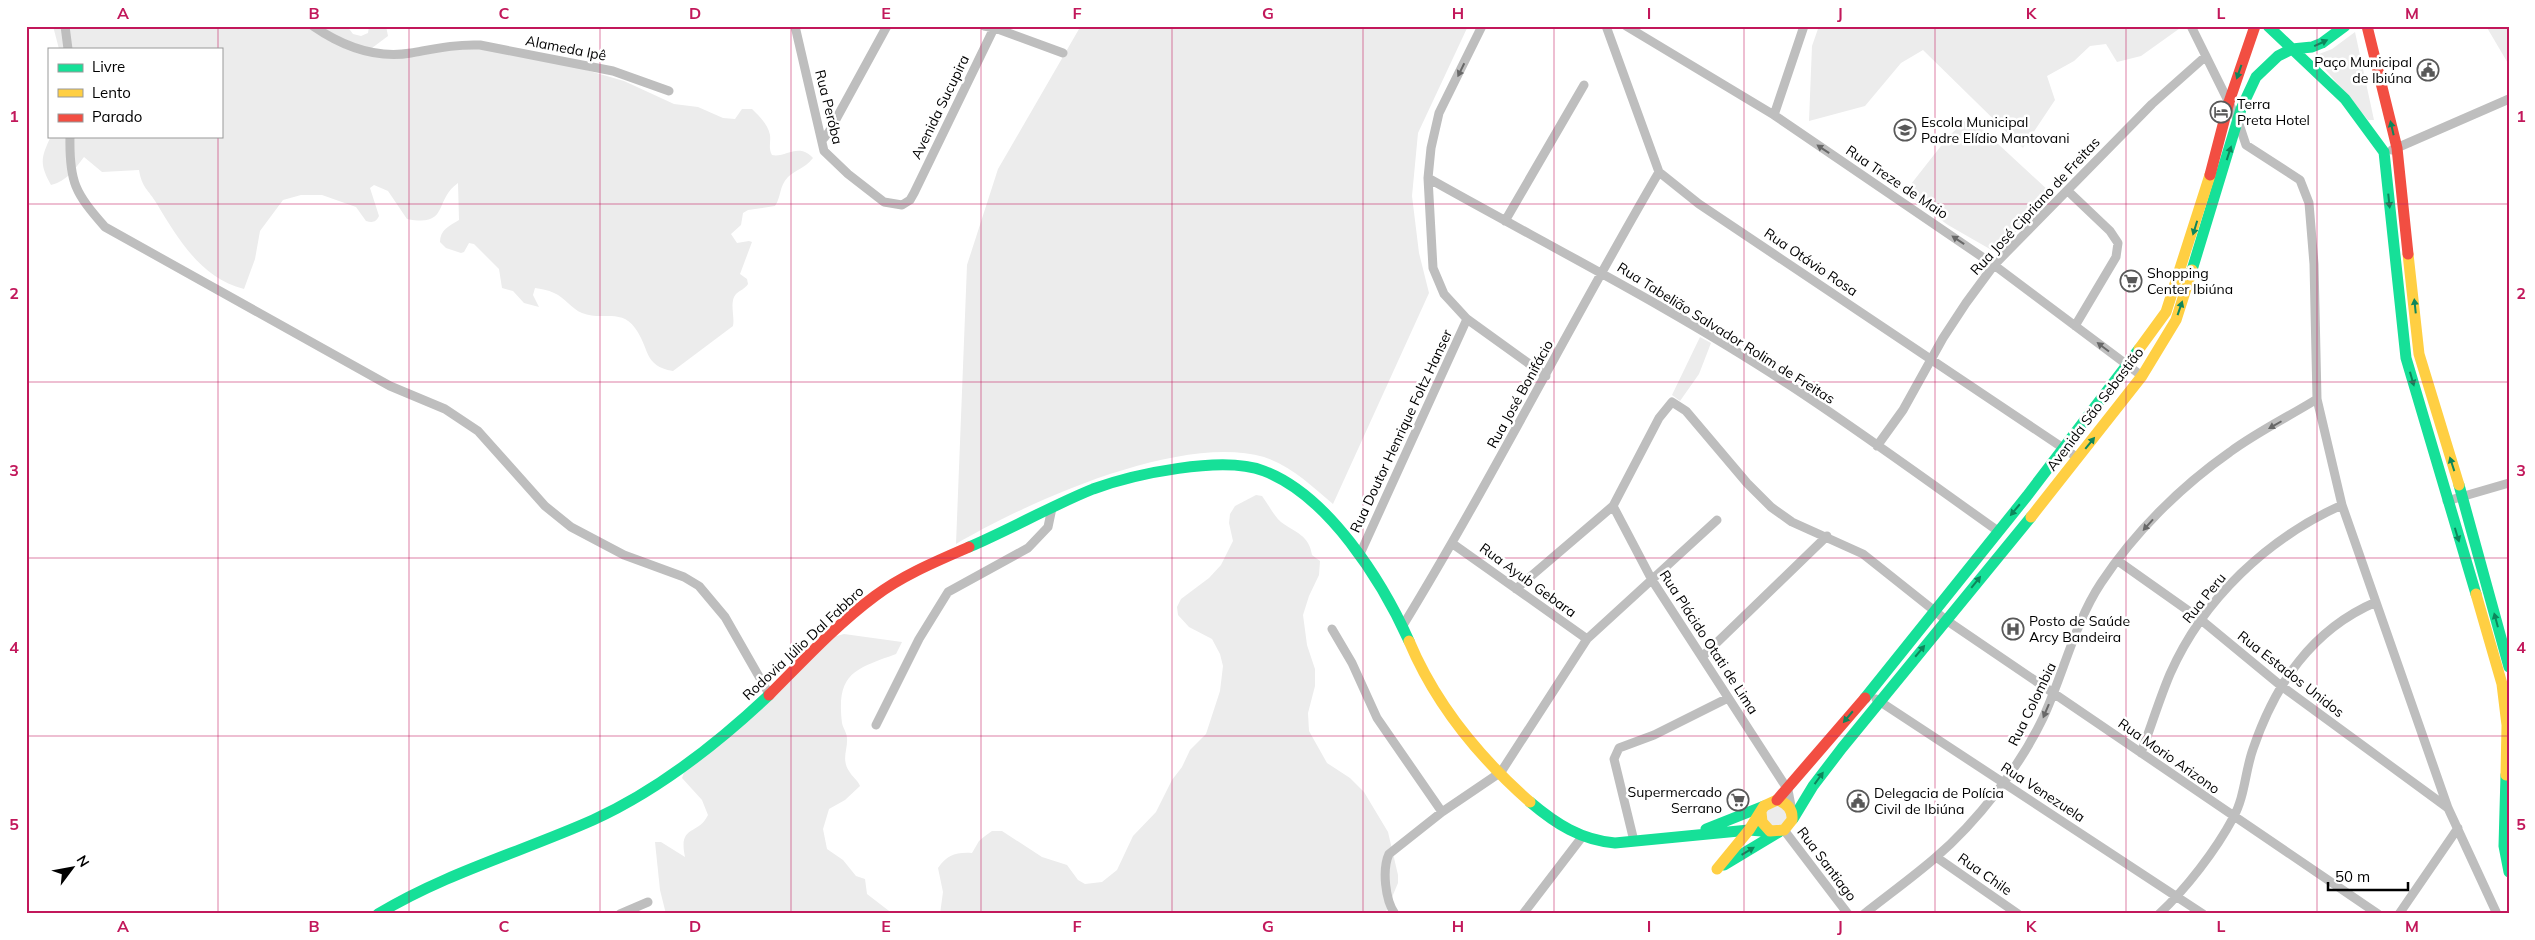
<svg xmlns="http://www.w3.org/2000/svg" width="2535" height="940" viewBox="0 0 2535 940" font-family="Mulish,sans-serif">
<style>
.green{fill:#ececec}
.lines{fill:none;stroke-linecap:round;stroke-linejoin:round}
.street{stroke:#bebebe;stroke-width:9}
.fast{stroke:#16e098;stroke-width:11}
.slow{stroke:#ffcf43;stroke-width:11}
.jam{stroke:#f24e42;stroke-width:11}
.oneway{fill:#0d865b}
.oneway2{fill:#686868}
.grid{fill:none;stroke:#c2185b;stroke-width:1;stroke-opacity:0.55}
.labels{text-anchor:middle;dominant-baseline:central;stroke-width:5;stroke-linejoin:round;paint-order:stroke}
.street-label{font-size:14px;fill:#000;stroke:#fff}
.poi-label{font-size:14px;fill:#000;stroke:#fff;text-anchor:start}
.neatline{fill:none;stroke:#c2185b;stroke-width:2}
.grid-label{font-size:16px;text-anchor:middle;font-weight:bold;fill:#c2185b}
</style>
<rect width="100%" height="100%" fill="#fff"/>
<path class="green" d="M 53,26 L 347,26 L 353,34 L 361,36 L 368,33 L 369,26 L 386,26 L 388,36 L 372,48 L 372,52 L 469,45 L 548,59 L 624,81 L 674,104 L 698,107 L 723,118 L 735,119 L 742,109 L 752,109 C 759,116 768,124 770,135 C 771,142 768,148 772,155 C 786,158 798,142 813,158 C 804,169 795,170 788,177 C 779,186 781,198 775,206 L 748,210 L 743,213 L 741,225 L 731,234 L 737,243 L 749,241 L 752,242 L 740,274 L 747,279 L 748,284 C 745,289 740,290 736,294 C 729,302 735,316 733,326 L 673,371 C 643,366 650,348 635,328 C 621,308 601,321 582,313 C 572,309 564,297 554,293 C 548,290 541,289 535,288 L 533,295 L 539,307 L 524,303 L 513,291 L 502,288 L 499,269 L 474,244 L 469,243 L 464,252 L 461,253 L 446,248 L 440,242 C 440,230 449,226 459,220 L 458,183 C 433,201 450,227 407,219 L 388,191 L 374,185 L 370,188 L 379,216 C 376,222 373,223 366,221 L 356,207 L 322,195 L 301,195 L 283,200 L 260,231 L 255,259 L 244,289 C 201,278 178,239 157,204 C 148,189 142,188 139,170 L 102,172 L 84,157 C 74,170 67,181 51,185 C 39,163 41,158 51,136 L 221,136 L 221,49 L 59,49 Z
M 1089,26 L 1468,26 L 1418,133 L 1412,196 L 1419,253 L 1429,293 L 1333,504 C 1312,486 1291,466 1264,457 C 1181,433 1029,501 956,544 L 967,265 L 998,169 L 1079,29 Z
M 1819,26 L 2183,26 L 2141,56 L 2117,62 L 2106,44 L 2090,46 L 2074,61 L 2047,76 L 2055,100 L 2023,148 L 1923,50 L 1901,63 L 1865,106 L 1809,121 L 1812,46 Z
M 2486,26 L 2509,26 L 2509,65 Z
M 2355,32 L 2374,120 L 2368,120 L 2314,56 L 2332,49 Z
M 1969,117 L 2050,192 L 2003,247 L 1995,252 L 1948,225 L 1904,193 L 1948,137 Z
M 1700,337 L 1711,343 L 1699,374 L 1680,401 L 1672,395 Z
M 1256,495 L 1262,496 C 1268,504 1274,516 1281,522 C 1296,533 1309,535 1312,555 L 1320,561 L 1319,575 L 1309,596 L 1303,615 L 1307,645 L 1315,669 L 1315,686 L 1308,713 L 1309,731 L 1327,763 L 1350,778 L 1364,792 L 1388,832 L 1398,875 L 1398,883 L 1385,914 L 940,914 L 943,892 L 938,868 C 947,855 956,852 972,853 L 979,841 L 985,836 L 992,831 L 1002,831 L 1042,857 L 1067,865 L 1078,880 L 1085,884 L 1102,882 L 1117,870 L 1133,836 L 1156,812 L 1172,780 L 1182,767 L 1190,750 L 1206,734 L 1220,691 L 1223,666 L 1220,654 L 1212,639 L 1189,627 L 1178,615 L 1177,607 L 1181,599 L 1209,578 L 1221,565 L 1233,541 L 1229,523 L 1230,514 L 1235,506 Z
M 844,634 L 902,642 L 896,654 C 855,669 836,673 842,723 C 843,728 847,733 847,738 C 848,749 841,759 849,771 C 852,777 858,780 860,786 L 845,800 L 829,809 L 823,829 L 827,849 L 843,860 L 856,876 L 865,879 L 867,894 L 893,914 L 666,914 L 660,890 L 655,842 L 661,842 L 685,857 C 678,824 698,836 708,815 L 702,800 L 682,778 L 684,773 L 825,639 Z
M 1785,805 L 1788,824 L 1769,827 L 1764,811 L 1767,807 Z"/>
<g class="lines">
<path class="street" d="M 65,26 L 68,49
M 313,26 C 342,46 375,59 411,53 C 434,49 455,44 480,45 L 613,71 L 669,91
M 795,26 L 824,151 L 848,174 L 884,202 L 902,205 L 910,200 L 914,193 L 995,26
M 984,26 L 995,28 L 1063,53
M 1482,26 L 1439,113 L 1431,148 L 1428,178 L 1433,268 L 1444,294 L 1467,319 L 1546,376
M 1606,26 L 1659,172 L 1699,204 L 2078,458
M 1626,26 L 1774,115 L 1994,265 L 2142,376
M 2191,26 L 2238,121 L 2246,145 L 2300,180 L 2309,203 L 2314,264 L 2317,399 L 2342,505 L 2448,808 L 2497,914
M 1774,115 L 1804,26
M 70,136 C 69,182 75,193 105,227 L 390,386 L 445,409 L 478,431 L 545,506 L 571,527 L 624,555 L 684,577 L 699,586 L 725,617 L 769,694
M 823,139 L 829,132 L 887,26
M 2392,150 L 2509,99
M 1428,178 C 1549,246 1674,309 1791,386 C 1861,432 1929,482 1998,531
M 2069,192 L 2110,231 L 2118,243 L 2116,257 L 2075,326
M 1505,221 L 1584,85
M 1877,446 L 1903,410 L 1943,338 L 1966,303 L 1994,265 L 2152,104 L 2206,56
M 2447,501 L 2509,483
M 1613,506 L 1652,580 L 1788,790 L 1792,811
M 1453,544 L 1587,639
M 1360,554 L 1467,319
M 2118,561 L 2200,619 L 2280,685 L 2448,808
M 1516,589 L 1613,506 L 1659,418 L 1672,402 L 1686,411 L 1747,483 L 1771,507 L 1792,522 L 1863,554 L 1946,620 L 2378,914
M 1402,627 C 1493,478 1571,322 1659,172
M 1332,629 L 1352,663 L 1377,718 L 1442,812
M 1703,656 L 1827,536
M 1876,699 L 2203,914
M 876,725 L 919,639 L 948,592 L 1028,548 L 1048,527 L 1052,508
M 2141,753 C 2151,727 2159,700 2170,674 C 2203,599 2268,538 2342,505
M 1784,830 L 1848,914
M 1634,841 L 1614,759 L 1619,748 L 1654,735 L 1728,698
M 1936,857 L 2018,914
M 620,914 L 648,902
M 1395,914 C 1385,900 1382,869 1389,854 L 1442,812 L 1501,772 L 1587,639 L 1717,520
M 1523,914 L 1582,837
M 1864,914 C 1888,895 1913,877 1935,858 C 1977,822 2019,768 2043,718 C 2063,675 2075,622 2101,583 C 2134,533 2180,487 2230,452 C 2257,432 2288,417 2317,399
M 2159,914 C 2186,889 2216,850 2233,818 C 2245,797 2245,771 2253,749 C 2275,685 2311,630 2376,602
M 2399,914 L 2458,828"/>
<path class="fast" d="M 2268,26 L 2345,99 L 2384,152 L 2406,358 L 2476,594
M 2192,270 L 2241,109 L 2256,77 L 2278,56 L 2292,49 L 2312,47 L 2322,43 L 2345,26
M 2459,485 L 2509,667
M 969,547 C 1011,529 1051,506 1093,489 C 1134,474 1223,455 1264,471 C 1328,495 1382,581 1409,641
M 1865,698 L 2027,496 L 2139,349
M 2506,775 L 2504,846 L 2509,872
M 1530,802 C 1556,824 1581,840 1615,843 L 1749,830 L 1774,832
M 1793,819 L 1813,786 L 1842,748 L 2031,517
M 1706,829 L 1764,806
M 1724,865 L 1779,832
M 378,914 C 446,873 521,852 593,820 C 659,790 717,744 769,695"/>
<path class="slow" d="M 2408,254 L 2419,354 L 2459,485
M 2139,349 L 2166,312 L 2210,175
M 2031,517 L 2142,376 L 2176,320 L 2192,270
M 2476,594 L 2502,684 L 2507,725 L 2506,775
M 1409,641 C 1435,703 1480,758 1530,802
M 1717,869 L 1749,830 L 1764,806 L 1777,800 C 1787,803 1793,809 1792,820 L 1784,830 L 1770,831 L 1762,822 L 1761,812"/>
<path class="jam" d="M 2367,26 L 2397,148 L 2408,254
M 2210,175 L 2229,102 L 2255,26
M 769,695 C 803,661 836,625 875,596 C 903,575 937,561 969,547
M 1777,800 L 1865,698"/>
</g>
<defs><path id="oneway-solid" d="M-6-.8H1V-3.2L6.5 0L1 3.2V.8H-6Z" transform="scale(1.25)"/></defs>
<g class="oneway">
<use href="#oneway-solid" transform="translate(2321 43) rotate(-25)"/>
<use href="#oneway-solid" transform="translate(2239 72) rotate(109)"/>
<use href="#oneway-solid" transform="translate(2392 128) rotate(-103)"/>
<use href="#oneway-solid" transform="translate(2229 153) rotate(-72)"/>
<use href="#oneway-solid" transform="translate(2389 201) rotate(84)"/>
<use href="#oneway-solid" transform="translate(2195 228) rotate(107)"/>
<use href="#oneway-solid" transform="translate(2415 306) rotate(-96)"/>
<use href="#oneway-solid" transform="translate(2180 308) rotate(-71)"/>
<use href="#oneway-solid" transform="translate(2412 379) rotate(74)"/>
<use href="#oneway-solid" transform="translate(2090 443) rotate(-51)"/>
<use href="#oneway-solid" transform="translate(2452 464) rotate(-108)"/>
<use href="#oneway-solid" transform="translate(2015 510) rotate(130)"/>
<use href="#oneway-solid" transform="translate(2457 535) rotate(73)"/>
<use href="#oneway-solid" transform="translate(1976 582) rotate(-51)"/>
<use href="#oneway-solid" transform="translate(2496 620) rotate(-105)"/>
<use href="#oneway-solid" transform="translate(1920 651) rotate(-50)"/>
<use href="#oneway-solid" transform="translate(1848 717) rotate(130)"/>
<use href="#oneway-solid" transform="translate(1819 778) rotate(-54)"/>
<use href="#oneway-solid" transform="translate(1748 851) rotate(-31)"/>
</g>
<g class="oneway2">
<use href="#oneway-solid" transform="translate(1461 70) rotate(116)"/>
<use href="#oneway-solid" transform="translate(1823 149) rotate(-146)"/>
<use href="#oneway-solid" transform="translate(1958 240) rotate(-146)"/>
<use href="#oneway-solid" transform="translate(2103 347) rotate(-143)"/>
<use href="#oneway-solid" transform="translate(2275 425) rotate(150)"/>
<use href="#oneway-solid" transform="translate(2148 525) rotate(132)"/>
<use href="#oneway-solid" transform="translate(2046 711) rotate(113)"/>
</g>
<path class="grid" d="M 218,26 L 218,49M 409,26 L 409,914M 600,26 L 600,914M 791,26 L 791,914M 981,26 L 981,914M 1172,26 L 1172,914M 1363,26 L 1363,914M 1554,26 L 1554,914M 1744,26 L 1744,914M 1935,26 L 1935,914M 2126,26 L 2126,914M 2317,26 L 2317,914M 218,136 L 218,914M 26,204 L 2509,204M 26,382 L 2509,382M 26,558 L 2509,558M 26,736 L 2509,736"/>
<defs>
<g id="civic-ring" transform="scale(1.125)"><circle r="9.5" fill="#fff" stroke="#595959" stroke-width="1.5"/><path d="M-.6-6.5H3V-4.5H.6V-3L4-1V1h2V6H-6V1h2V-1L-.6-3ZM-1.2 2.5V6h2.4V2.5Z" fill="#595959"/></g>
<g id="hotel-ring" transform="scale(1.125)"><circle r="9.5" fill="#fff" stroke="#595959" stroke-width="1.5"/><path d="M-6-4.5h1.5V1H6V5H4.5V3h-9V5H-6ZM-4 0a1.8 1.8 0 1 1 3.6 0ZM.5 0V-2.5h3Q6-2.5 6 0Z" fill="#595959"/></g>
<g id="school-ring" transform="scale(1.125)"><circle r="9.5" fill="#fff" stroke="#595959" stroke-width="1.5"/><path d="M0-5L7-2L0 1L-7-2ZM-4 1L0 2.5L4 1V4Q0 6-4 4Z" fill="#595959"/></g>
<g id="supermarket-ring" transform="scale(1.125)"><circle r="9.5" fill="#fff" stroke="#595959" stroke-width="1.5"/><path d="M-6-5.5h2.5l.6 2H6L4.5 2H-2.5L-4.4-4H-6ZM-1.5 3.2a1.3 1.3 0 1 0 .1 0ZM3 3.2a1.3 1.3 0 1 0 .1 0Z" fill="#595959"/></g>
<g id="hospital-ring" transform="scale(1.125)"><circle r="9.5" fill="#fff" stroke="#595959" stroke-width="1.5"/><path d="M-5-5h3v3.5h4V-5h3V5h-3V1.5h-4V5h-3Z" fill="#595959"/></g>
</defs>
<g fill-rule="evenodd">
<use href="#civic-ring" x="2428" y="70"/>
<use href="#hotel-ring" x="2221" y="112"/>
<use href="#school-ring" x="1905" y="130"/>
<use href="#supermarket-ring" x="2131" y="281"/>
<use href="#hospital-ring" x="2013" y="629"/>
<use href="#supermarket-ring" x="1738" y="800"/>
<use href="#civic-ring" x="1858" y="801"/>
</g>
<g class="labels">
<g class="street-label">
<text transform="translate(566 48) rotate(11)">Alameda Ipê</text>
<text transform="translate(829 107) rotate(76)">Rua Peróba</text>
<text transform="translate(940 107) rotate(-64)">Avenida Sucupira</text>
<text transform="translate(1897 182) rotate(34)">Rua Treze de Maio</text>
<text transform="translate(2035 206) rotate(-47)">Rua José Cipriano de Freitas</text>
<text transform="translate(1811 262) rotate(34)">Rua Otávio Rosa</text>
<text transform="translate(1726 333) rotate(32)">Rua Tabelião Salvador Rolim de Freitas</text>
<text transform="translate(1520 394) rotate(-61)">Rua José Bonifácio</text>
<text transform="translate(2095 409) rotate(-53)">Avenida São Sebastião</text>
<text transform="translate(1401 431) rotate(-65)">Rua Doutor Henrique Foltz Hanser</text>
<text transform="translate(1528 580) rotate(36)">Rua Ayub Gebara</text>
<text transform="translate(2204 598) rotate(-51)">Rua Peru</text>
<text transform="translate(1709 642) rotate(57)">Rua Plácido Otati de Lima</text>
<text transform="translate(803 643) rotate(-43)">Rodovia Júlio Dal Fabbro</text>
<text transform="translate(2291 674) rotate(38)">Rua Estados Unidos</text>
<text transform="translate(2032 704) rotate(-64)">Rua Colombia</text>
<text transform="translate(2169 756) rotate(35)">Rua Morio Arizono</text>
<text transform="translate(2043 792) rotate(33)">Rua Venezuela</text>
<text transform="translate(1827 864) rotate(53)">Rua Santiago</text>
<text transform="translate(1985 874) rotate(35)">Rua Chile</text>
</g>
<g class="poi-label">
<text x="2412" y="62" text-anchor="end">Paço Municipal<tspan x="2412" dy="16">de Ibiúna</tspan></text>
<text x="2237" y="104">Terra<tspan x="2237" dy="16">Preta Hotel</tspan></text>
<text x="1921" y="122">Escola Municipal<tspan x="1921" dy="16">Padre Elídio Mantovani</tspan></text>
<text x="2147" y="273">Shopping<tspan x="2147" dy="16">Center Ibiúna</tspan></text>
<text x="2029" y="621">Posto de Saúde<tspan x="2029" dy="16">Arcy Bandeira</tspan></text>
<text x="1722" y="792" text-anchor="end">Supermercado<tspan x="1722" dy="16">Serrano</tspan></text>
<text x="1874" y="793">Delegacia de Polícia<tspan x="1874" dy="16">Civil de Ibiúna</tspan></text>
</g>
</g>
<rect width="2535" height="940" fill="none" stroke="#ffffff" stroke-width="55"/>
<rect x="48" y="48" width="175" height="90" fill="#ffffff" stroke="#999999"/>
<rect x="58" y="64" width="25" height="8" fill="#16e098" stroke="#999999"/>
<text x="92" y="72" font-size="15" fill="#000000">Livre</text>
<rect x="58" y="89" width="25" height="8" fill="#ffcf43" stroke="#999999"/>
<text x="92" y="98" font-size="15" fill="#000000">Lento</text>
<rect x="58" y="114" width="25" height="8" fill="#f24e42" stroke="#999999"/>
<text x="92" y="122" font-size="15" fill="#000000">Parado</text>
<g transform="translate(72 868) rotate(58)" stroke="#ffffff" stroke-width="4" paint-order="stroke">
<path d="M0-4L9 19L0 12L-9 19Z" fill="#000000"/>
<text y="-8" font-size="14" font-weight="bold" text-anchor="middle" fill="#000000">N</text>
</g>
<path d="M2328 882v8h80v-8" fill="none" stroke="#000000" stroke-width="2.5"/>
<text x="2335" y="882" font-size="15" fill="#000000" stroke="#ffffff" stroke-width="4" paint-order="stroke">50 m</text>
<rect x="28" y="28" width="2480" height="884" class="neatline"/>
<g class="grid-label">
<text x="123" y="19">A</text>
<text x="314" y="19">B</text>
<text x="504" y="19">C</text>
<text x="695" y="19">D</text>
<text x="886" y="19">E</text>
<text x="1077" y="19">F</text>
<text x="1268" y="19">G</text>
<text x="1458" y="19">H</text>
<text x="1649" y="19">I</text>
<text x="1840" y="19">J</text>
<text x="2031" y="19">K</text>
<text x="2221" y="19">L</text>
<text x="2412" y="19">M</text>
<text x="14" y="122">1</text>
<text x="2521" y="122">1</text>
<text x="14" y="299">2</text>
<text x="2521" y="299">2</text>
<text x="14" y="476">3</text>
<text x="2521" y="476">3</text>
<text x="14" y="653">4</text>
<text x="2521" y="653">4</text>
<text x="14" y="830">5</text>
<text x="2521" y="830">5</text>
<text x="123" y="932">A</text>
<text x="314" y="932">B</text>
<text x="504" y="932">C</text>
<text x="695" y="932">D</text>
<text x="886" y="932">E</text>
<text x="1077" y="932">F</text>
<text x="1268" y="932">G</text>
<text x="1458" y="932">H</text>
<text x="1649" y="932">I</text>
<text x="1840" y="932">J</text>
<text x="2031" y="932">K</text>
<text x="2221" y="932">L</text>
<text x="2412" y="932">M</text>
</g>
</svg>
